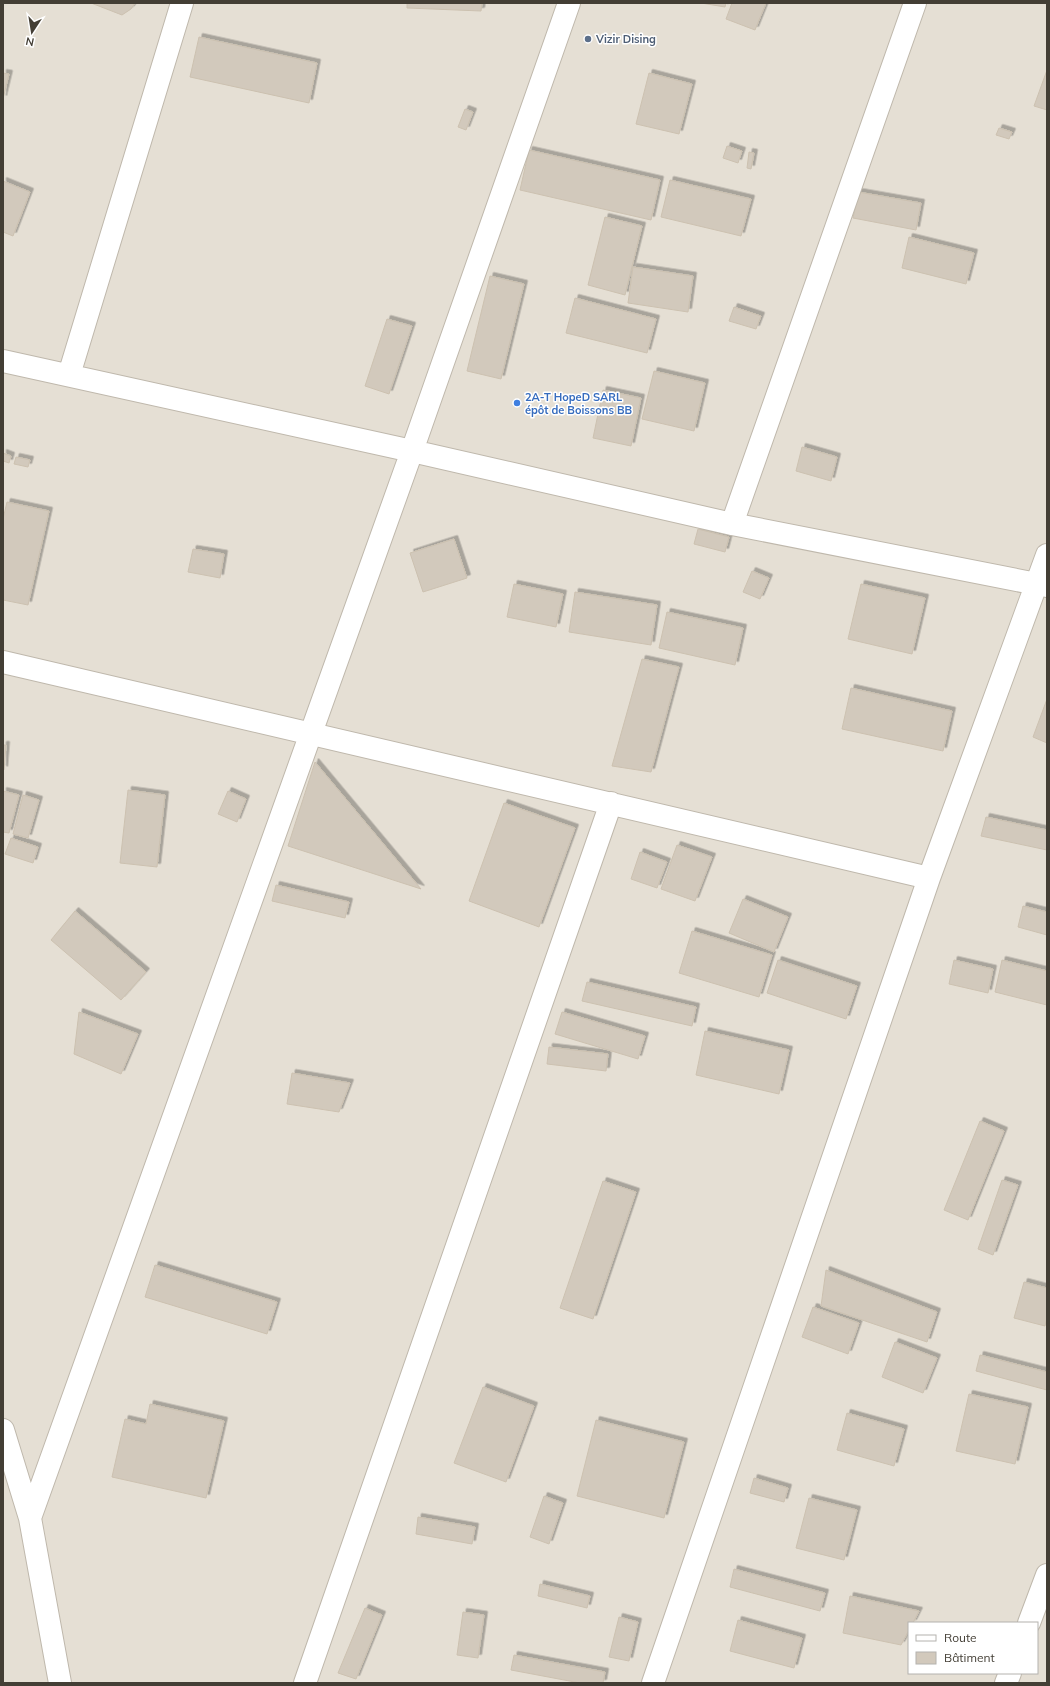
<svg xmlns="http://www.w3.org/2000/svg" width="1050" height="1686" viewBox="0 0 1050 1686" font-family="Mulish,sans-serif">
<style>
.residential{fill:#e5dfd4;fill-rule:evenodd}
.building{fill:#d2c9bc;stroke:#ccc1b0;filter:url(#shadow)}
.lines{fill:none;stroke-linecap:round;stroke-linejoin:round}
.minor-casing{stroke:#bfb8ac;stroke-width:24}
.minor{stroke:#fff;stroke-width:22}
.service-dot{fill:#5c6f8a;stroke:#fff;stroke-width:1.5}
.shop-dot{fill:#3f7fe0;stroke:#fff;stroke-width:1.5}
.labels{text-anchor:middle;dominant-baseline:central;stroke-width:3;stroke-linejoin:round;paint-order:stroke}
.service-label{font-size:11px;font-weight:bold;fill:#4e5e75;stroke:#fff;text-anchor:start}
.shop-label{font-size:11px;font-weight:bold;fill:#366cbe;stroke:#fff;text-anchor:start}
</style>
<defs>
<filter id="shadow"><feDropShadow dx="3.5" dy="-3.5" stdDeviation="0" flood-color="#0004"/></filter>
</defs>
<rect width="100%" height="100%" fill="#f1eee6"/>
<path class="residential" d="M 3,3 L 1047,3 L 1047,1683 L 3,1683 ZM 909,1623 L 1037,1623 L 1037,1673 L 909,1673 Z"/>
<path class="building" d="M 91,3 L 135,3 L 131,9 L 122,15 Z
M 407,3 L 482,3 L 481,11 L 407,8 Z
M 701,3 L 726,3 L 725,7 Z
M 732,3 L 766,3 L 755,30 L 726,19 Z
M 199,37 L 317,63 L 309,103 L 190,77 Z
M 1047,70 L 1047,110 L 1034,106 Z
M 3,73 L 9,74 L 3,99 Z
M 649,73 L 692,84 L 679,134 L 636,124 Z
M 465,109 L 473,112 L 466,130 L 458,127 Z
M 999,128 L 1012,132 L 1009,139 L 996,135 Z
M 727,146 L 742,151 L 738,163 L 723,158 Z
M 529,150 L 660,180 L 651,220 L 520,190 Z
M 749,152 L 754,153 L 751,169 L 747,168 Z
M 670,180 L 751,199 L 741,236 L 661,217 Z
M 3,181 L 30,192 L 13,236 L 3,232 Z
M 858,192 L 921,203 L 916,230 L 853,218 Z
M 605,217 L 642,226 L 625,295 L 588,285 Z
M 909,237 L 974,253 L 966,284 L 902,268 Z
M 633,267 L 693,276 L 688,312 L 628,303 Z
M 490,276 L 524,284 L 501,379 L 467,371 Z
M 575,298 L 656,319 L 647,353 L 566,333 Z
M 734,307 L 761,316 L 756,329 L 729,321 Z
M 387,319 L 412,326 L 389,394 L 365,386 Z
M 654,371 L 705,383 L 694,431 L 642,419 Z
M 603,390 L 641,398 L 631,446 L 593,438 Z
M 802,447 L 837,457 L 831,481 L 796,471 Z
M 3,453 L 11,456 L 9,463 L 3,461 Z
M 16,457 L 30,460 L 28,467 L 14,464 Z
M 7,502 L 49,511 L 28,605 L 3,600 L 3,519 Z
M 698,529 L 729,537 L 725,552 L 694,544 Z
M 454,539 L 467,578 L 423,592 L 410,553 Z
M 193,549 L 224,554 L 220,578 L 188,572 Z
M 752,571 L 769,578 L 760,599 L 743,592 Z
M 514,584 L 563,594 L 556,627 L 507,617 Z
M 861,584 L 925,598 L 912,654 L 848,639 Z
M 575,592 L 657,605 L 651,645 L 569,632 Z
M 667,612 L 743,628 L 735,665 L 659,648 Z
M 642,659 L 679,667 L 651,772 L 612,766 Z
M 851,688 L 952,711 L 943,751 L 842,729 Z
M 1047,699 L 1047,743 L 1033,737 Z
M 3,745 L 6,745 L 4,770 L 3,769 Z
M 315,762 L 421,889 L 288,846 Z
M 128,790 L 165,795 L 157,867 L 120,863 Z
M 3,791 L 19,795 L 9,833 L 3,832 Z
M 228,791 L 246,799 L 237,822 L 218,814 Z
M 23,795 L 39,800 L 28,838 L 13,834 Z
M 504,803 L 575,828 L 539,927 L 469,901 Z
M 986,817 L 1047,830 L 1047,850 L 981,836 Z
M 11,838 L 38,847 L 33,863 L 5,854 Z
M 677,845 L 712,857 L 695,901 L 661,889 Z
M 640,852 L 667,862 L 657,888 L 631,879 Z
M 276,885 L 349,902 L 345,918 L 272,901 Z
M 743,899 L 788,917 L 774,952 L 729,933 Z
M 1023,906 L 1047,912 L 1047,935 L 1018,927 Z
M 75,911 L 146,972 L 121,1000 L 51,940 Z
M 692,931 L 772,955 L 759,997 L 679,973 Z
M 778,960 L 857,986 L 846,1019 L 767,993 Z
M 954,960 L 993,969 L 988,993 L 949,984 Z
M 1002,960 L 1047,971 L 1047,1005 L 995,992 Z
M 587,982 L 696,1007 L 692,1026 L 582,1001 Z
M 79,1012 L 138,1034 L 121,1074 L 74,1054 Z
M 562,1012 L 645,1036 L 638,1059 L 555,1034 Z
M 705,1031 L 789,1050 L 779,1094 L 696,1075 Z
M 549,1047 L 608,1054 L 606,1071 L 547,1064 Z
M 292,1073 L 350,1083 L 339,1112 L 287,1104 Z
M 980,1121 L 1004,1131 L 968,1220 L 944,1210 Z
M 1002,1180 L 1018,1185 L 993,1255 L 978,1249 Z
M 603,1181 L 636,1192 L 593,1319 L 560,1308 Z
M 155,1265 L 277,1302 L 267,1334 L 145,1297 Z
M 826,1270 L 937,1312 L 927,1342 L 821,1306 Z
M 1024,1282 L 1047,1288 L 1047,1318 L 1045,1326 L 1014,1318 Z
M 813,1307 L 859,1323 L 848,1354 L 802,1337 Z
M 895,1342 L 937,1358 L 923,1393 L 882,1377 Z
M 980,1355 L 1047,1372 L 1047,1390 L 976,1371 Z
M 483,1387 L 534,1406 L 506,1482 L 454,1463 Z
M 969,1394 L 1028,1407 L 1015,1464 L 956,1451 Z
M 150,1404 L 224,1421 L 206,1498 L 112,1477 L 125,1419 L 146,1424 Z
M 847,1413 L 904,1429 L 894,1466 L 837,1450 Z
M 596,1420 L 684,1442 L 664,1518 L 577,1496 Z
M 754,1478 L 788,1488 L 784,1502 L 750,1493 Z
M 544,1496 L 563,1503 L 549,1544 L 530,1537 Z
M 809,1498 L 857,1510 L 844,1560 L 796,1548 Z
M 418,1517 L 475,1527 L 472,1544 L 416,1534 Z
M 734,1569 L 825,1593 L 820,1611 L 730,1587 Z
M 540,1584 L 590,1596 L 587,1608 L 538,1596 Z
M 850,1596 L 919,1611 L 913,1623 L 909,1623 L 909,1630 L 901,1645 L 843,1633 Z
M 365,1608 L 382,1615 L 356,1679 L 338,1673 Z
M 463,1612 L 484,1615 L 478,1658 L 457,1655 Z
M 619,1617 L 638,1622 L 629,1661 L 609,1657 Z
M 738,1620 L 802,1638 L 794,1668 L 730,1651 Z
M 514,1655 L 605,1672 L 603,1683 L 580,1683 L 511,1670 Z"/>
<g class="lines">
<g class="minor-casing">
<path id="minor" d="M 3,361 L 412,451 L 732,524 L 1047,586
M 69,375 L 182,3
M 732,524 L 915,3
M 3,662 L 929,878
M 3,1430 L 30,1518 L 60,1683
M 30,1518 L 412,451 L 569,3
M 1029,1623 L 1047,1575
M 305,1683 L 611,803
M 653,1683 L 929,878 L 1047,555
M 1006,1683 L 1010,1673"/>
</g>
<use href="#minor" class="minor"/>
</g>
<circle class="service-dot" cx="588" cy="39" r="4"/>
<circle class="shop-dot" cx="517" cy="403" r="4"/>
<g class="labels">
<g class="service-label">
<text x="596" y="39">Vizir Dising</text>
</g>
<g class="shop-label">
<text x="525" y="397">2A-T HopeD SARL<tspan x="525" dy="13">épôt de Boissons BB</tspan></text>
</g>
</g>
<rect width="1050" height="1686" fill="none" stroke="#433e35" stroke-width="8"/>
<rect x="908" y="1622" width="130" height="52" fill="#ffffff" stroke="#b4b2ae"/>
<rect x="916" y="1635" width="20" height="6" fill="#ffffff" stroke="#b4b2ae"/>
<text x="944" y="1642" font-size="12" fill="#433e35">Route</text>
<rect x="916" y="1652" width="20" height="12" fill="#d2c9bc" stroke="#b4b2ae"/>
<text x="944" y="1662" font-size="12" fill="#433e35">Bâtiment</text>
<g transform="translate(32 32) rotate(192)" stroke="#ffffff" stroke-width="3" paint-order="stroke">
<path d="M0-3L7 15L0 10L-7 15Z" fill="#433e35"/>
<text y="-6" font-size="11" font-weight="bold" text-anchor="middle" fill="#433e35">N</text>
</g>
</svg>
